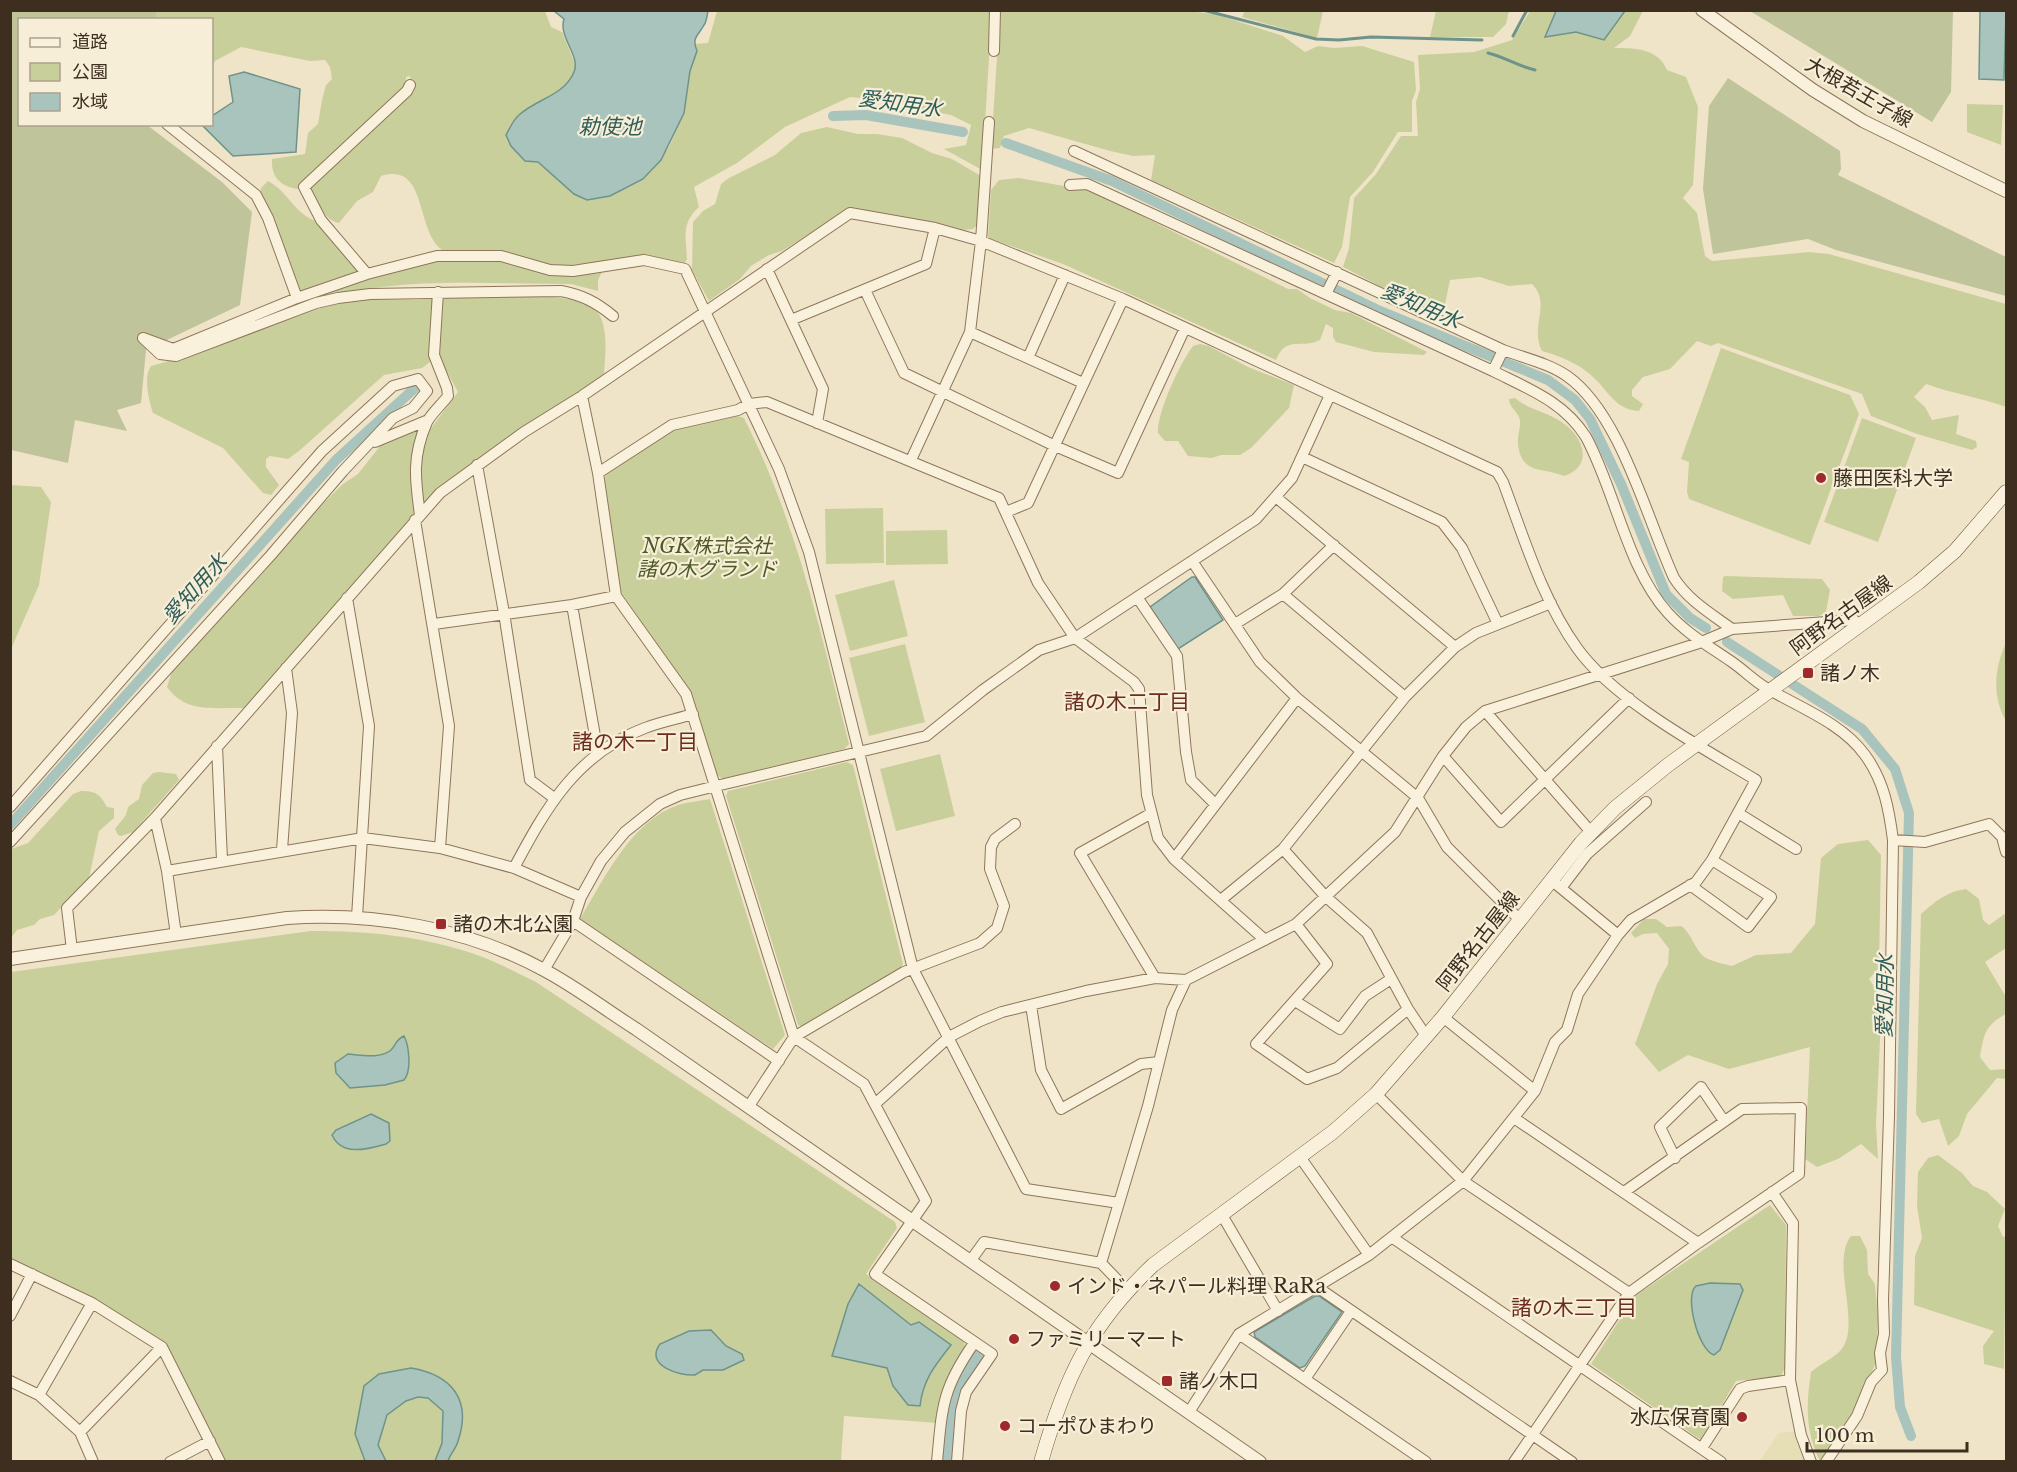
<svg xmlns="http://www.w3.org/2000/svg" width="2017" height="1472" viewBox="0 0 2017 1472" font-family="'Libre Baskerville','Noto Sans JP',serif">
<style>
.farmland{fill:#e6deb5}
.green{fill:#c9cf9b}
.cemetery{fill:#bfc49a}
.water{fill:#a9c4bc;stroke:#6f938a;stroke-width:1.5}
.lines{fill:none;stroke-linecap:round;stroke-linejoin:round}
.stream{stroke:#6f938a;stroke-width:3}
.canal{stroke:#a9c4bc;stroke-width:10}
.river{stroke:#a9c4bc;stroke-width:20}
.minor-casing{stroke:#8d765c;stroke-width:12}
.tertiary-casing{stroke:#8d765c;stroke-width:14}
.secondary-casing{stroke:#6f573f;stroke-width:15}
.minor{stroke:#faf1dc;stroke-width:10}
.tertiary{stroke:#faf1dc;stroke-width:12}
.secondary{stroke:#faf1dc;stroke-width:14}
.poi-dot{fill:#9e2a2b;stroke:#f7eed8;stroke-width:2}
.labels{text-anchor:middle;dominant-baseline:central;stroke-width:4.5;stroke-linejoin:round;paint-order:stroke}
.street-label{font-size:20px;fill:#3d2e20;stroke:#f7eed8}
.poi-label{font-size:20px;fill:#3d2e20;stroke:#f7eed8;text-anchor:start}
.park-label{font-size:20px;font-style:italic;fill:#4d5a26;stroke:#f7eed8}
.water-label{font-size:21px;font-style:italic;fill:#2f5d5a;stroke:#f7eed8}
.neighbourhood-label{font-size:21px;fill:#6b2e1e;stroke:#f7eed8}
</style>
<rect width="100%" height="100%" fill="#f0e4c8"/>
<path class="farmland" d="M 1797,1431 L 1807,1462 L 1759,1462 L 1779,1433 Z"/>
<path class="green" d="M 133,10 L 545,11 L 551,27 L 562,32 L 576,66 C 570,87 547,100 527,109 L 517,150 L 520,156 L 538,162 L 574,194 L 587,200 L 610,196 L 643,179 L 652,171 L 669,147 L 684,113 L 694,44 L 708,43 L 717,11 L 992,11 L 982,170 L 944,149 L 966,145 L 971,125 L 951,115 L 879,100 L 850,97 L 785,127 L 737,163 L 694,187 L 699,207 C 681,223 686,237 687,259 L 685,263 L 643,257 L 563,266 L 442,250 C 415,230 428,162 381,176 L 373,192 L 357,201 L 339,223 C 323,220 315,199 309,185 L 412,86 L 410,76 L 406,77 L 405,91 L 298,189 C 280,186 271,177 272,159 L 305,154 L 308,133 L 318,124 L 322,100 L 326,85 L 332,79 L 330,67 L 325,60 L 310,61 L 241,47 L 215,61 L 212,68 L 212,20 L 131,20 Z
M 1178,10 L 1215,14 L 1283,36 L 1305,52 L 1318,46 L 1334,48 L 1362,46 L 1414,62 L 1416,90 L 1412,101 L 1412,132 L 1398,132 L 1373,172 L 1350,197 L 1342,247 L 1334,263 L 1151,180 L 1155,155 L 1133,156 L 1110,151 L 1029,128 L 1004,136 L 1000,148 L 991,149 L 1000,12 Z
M 1245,11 L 1245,10 L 1323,11 L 1317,38 L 1242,17 Z
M 1436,11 L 1436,10 L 1509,11 L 1506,24 L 1493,37 L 1430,37 Z
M 1530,11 L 1556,11 L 1546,37 L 1576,32 L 1603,40 L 1625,11 L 1643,11 L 1630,36 L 1614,48 C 1634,48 1658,48 1667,70 L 1686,77 L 1698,107 L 1693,185 L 1683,198 L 1697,213 L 1705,256 L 1712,261 L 1809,252 L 1829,254 L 2006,304 L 2006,407 C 1978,397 1954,394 1926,384 L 1914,397 L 1925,407 L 1932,420 L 1959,415 L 1956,434 L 1976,441 L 1977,447 L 1972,450 L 1917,434 L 1871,416 L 1862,394 L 1718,343 L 1711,346 L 1697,341 L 1670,369 L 1643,377 L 1632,390 L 1632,396 L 1643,404 L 1639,411 C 1615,410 1608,390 1592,376 C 1579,364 1558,355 1542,351 C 1529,327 1552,304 1532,284 L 1509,286 L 1480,277 L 1450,280 L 1444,309 L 1434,314 L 1343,267 L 1349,248 L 1354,198 L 1376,174 L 1401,136 L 1418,136 L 1416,102 L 1420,89 L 1418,55 L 1474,52 L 1512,40 Z
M 1967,104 L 2003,105 L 2001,145 L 1967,132 Z
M 827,127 L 858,134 L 877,134 L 902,138 L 932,153 L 952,159 L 981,176 L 978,224 L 973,229 L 964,230 L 934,222 L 849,209 L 782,251 L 769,255 L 751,266 L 740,279 L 709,301 L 692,270 L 693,222 L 703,211 L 715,204 L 721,184 L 729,178 L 775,155 L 801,133 Z
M 1019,178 L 1092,191 L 1288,289 L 1297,289 L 1310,298 L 1335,310 L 1351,313 L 1427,352 L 1424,355 L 1374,352 L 1336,342 L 1333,337 L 1333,328 L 1326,324 L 1320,340 C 1301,350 1287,334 1276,360 L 1063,264 L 988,238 L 991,190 L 999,180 Z
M 268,181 C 287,190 297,217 317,221 L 361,271 L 302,293 L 295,287 L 261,195 L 261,188 Z
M 433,260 L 516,262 L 602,272 L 598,280 L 598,291 L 571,284 C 480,284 389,275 302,304 L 300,300 Z
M 482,296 C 509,297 590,289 601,318 C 608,335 605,357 604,375 L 511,436 L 421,507 L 418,481 L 423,439 L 458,392 L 441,361 L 439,350 L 442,300 L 447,297 Z
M 356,299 L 433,300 L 430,362 L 422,368 L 384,375 L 299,451 L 288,459 L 270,456 L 266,459 L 266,467 L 279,485 L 271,495 L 263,493 L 223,448 L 153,413 C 149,401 143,377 151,366 C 221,348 285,314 356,299 Z
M 1200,344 L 1209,346 L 1248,367 L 1294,385 L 1289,408 L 1251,448 L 1240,455 L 1221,455 L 1212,458 L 1188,456 L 1178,441 L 1165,441 L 1158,433 C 1157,412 1180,363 1193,346 Z
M 1721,348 L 1850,395 L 1859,414 L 1810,545 L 1689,499 L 1687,492 L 1689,462 L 1681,459 Z
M 1515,398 C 1530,411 1551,412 1567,426 C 1585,441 1592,467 1564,476 C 1543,467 1521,475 1518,444 C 1517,436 1521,427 1520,420 C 1518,411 1509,408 1509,399 Z
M 734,415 L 744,418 C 797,523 820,630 849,744 L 844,749 L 723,779 L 717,775 L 691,692 L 621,592 L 603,483 L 606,475 L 677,427 Z
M 1862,418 L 1916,438 L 1878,542 L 1824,522 Z
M 423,425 L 417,512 L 245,708 C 215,707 186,714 167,687 L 172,671 L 304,522 L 343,484 L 358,474 L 380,446 L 385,441 Z
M 11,485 L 41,487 L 51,502 L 39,585 L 11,649 Z
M 883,508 L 884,563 L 826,564 L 825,509 Z
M 947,530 L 948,564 L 886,565 L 886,531 Z
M 1725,576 L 1822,579 L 1830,590 L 1826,612 L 1819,616 L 1793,616 L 1783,595 L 1733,599 L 1722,591 L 1723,577 Z
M 894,580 L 908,636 L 850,651 L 835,595 Z
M 2006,643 L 2006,721 C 1992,696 1994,669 2006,643 Z
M 905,644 L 925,722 L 869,736 L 849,658 Z
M 940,754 L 955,816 L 896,831 L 880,769 Z
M 847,762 L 853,765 L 903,964 L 900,970 L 804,1027 L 798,1025 L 726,796 L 728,791 Z
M 159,772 L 176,774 L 179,780 L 133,832 L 121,836 L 118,835 L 115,829 L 126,815 L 128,807 L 139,799 L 142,785 L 153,773 Z
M 81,791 C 96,791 100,794 107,807 L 114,808 L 114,818 L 99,831 L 89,878 L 54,915 L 40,919 L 34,925 L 17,930 L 11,938 L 11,849 L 28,843 L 73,794 Z
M 710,799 L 785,1035 L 773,1049 L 580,919 C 604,879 631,821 678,805 C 688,802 700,801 710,799 Z
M 1868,840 L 1881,855 L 1879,968 L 1869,979 L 1882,998 L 1876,1124 L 1878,1159 L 1861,1144 L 1838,1159 L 1817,1167 L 1805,1159 L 1810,1047 L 1729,1069 L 1688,1055 L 1659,1072 L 1635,1044 L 1657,984 L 1668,964 L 1669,949 L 1657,933 L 1643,934 L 1635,938 L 1631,933 L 1644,919 L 1656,919 L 1667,927 L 1681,926 C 1693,934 1695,953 1708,959 C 1715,962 1724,964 1732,966 L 1756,955 L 1791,953 L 1815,924 L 1821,858 L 1838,844 Z
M 1966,889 L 1979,899 L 1983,920 L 1989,925 L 2006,913 L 2006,948 L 1985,962 L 2006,997 L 2006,1014 C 1985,1025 1984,1034 1980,1057 L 1990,1070 L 2006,1069 L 2006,1079 L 1997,1078 L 1967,1114 L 1959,1136 L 1948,1146 L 1939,1119 L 1922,1123 L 1916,1114 L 1921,914 C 1935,902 1947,891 1966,889 Z
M 311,931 C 368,931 423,936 477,955 C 497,962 517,973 536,982 L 895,1222 L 897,1228 L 866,1274 L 964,1342 L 965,1347 L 942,1393 L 937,1423 L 844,1416 L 841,1461 L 226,1461 L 166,1344 L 88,1295 L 10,1258 L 11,972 Z
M 1938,1155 L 1962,1173 L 1973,1186 L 1987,1192 L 2005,1209 L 1998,1226 L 2003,1237 L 2006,1236 L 2004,1369 L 1984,1364 L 1983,1346 L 1994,1331 L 1914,1305 L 1915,1256 L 1922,1238 L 1917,1206 L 1918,1172 L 1928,1158 Z
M 1770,1205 L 1786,1225 L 1785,1368 L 1781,1376 L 1736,1381 L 1701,1440 L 1591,1364 L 1635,1296 Z
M 1851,1236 L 1860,1236 L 1867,1250 L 1868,1274 L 1875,1284 L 1878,1318 L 1876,1362 L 1857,1409 L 1820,1461 C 1805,1431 1806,1405 1811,1372 C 1819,1365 1830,1360 1838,1353 C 1865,1330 1829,1264 1851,1236 Z"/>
<path class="cemetery" d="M 10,11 L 157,11 L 154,19 L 20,20 L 20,124 L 147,125 L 222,182 L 252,212 L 240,305 L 146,350 L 141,403 L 117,410 L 127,431 L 75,420 L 68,463 L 11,450 Z
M 1750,11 L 1953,11 L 1951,92 L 1932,122 Z
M 1728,78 L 1840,151 L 1841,169 L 1838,175 L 2006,257 L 2006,296 L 1836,250 L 1808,239 L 1713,254 L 1703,189 L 1709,106 Z"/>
<path class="water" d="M 554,11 L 708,11 C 707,15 707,21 704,25 C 699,35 691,37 697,51 L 690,71 L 684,113 L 661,160 L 643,179 L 610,196 L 587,200 L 574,194 L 538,162 L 525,161 L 511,146 L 506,135 C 510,128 513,120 519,115 C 536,99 564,96 574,72 C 581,56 558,37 564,19 Z
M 1556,11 L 1556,10 L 1625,11 L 1604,40 L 1576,32 L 1545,37 Z
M 1980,11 L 2006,11 L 2004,80 L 1979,79 Z
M 244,72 L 300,89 L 296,152 L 233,156 L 202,125 L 212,124 L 212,116 L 233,102 L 229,76 Z
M 1192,577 L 1195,577 L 1223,620 L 1178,649 L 1150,607 Z
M 404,1036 C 409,1045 412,1071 404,1080 L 385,1085 L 350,1088 L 336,1073 L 335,1063 L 348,1054 C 361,1055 380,1059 391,1050 C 396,1045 396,1039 404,1036 Z
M 371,1114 L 389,1123 L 390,1141 L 386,1144 C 368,1149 342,1157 332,1135 L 336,1130 Z
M 1710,1283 L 1740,1284 L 1743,1290 L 1720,1350 L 1714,1355 C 1698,1350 1684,1295 1696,1286 Z
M 859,1284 L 911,1325 L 919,1322 L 951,1345 C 936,1364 923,1379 920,1406 L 908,1405 L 893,1386 L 887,1368 L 832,1356 L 848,1304 Z
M 1315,1296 L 1319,1296 L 1342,1312 L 1305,1366 L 1300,1368 L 1255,1337 L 1254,1332 Z
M 711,1330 L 726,1346 L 742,1354 L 744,1360 L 723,1370 L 703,1370 L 695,1375 C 680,1376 644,1366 660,1344 L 689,1331 Z
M 411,1368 C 452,1375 472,1400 458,1441 C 456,1449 450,1454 448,1461 L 435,1461 L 442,1443 L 443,1411 L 428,1398 L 418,1397 L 406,1401 L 387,1415 L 378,1445 L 386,1461 L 365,1461 L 355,1434 L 364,1386 L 379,1374 Z"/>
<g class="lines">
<path class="stream" d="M 1203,10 L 1316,39 L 1339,40 L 1371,37 L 1482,40
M 1513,36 L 1527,10
M 1488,53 C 1505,57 1517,66 1535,70"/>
<path class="canal" d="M 833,116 L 866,115 L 963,132
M 1006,143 L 1112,181 L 1380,311 L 1548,380 L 1575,400 L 1590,419 L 1621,484 L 1666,594 L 1690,618 L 1706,628
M 1727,642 L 1862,729 L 1895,769 L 1909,813 L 1896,1357 L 1900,1407 L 1911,1436
M 10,825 L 336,460 L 416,387"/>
<path class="river" d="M 947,1462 L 953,1400 L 957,1389 L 978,1356"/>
<g class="minor-casing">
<path id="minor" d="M 994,51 L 995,10
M 167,124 L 256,195 L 268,218 L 297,298
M 1074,151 L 1503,350 C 1524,358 1548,363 1567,376 C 1620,413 1647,519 1674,578 C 1689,601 1710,613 1732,629
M 1070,185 L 1087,184 L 1493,371 C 1529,389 1564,402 1586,437 C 1615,490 1627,568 1668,613 C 1687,634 1709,646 1732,662 C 1745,671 1755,682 1768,689 C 1801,708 1843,724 1865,755 C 1884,781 1889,809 1893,840 L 1889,1116 L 1883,1300 L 1884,1334 L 1880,1353 L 1882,1370 L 1871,1382 L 1857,1416 L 1826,1462
M 767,269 L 823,389 L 817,423
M 367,274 L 321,220 L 304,187 L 407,91 L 410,85
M 865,290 L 904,373 L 1055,446 L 1118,473 L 1185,328
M 1326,294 L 1337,272
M 791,320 L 926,264 L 935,228
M 970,332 L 1083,383
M 143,338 L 173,349 L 297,298 L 367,274 L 437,256 L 501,256 L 550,270 L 573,271 L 644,260 L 685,269 L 779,469 L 809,552 L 913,969 L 1026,1189 L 1119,1203
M 143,338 L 160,354 L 176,356 L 316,303 L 338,298 L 370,294 L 561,291 C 582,295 596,302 613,316
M 1028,358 L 1065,275
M 1493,371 L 1503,350
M 582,396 L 598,473 L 616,596 L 686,694 L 794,1037 L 864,1084 L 926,1201 L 875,1274 L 992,1354 L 966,1392 L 961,1411 L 957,1462
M 375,442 L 428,420
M 1302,457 L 1442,522 L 1462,548 L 1498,624
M 911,460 L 970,332 L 981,241 L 989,122
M 477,465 L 504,613 L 530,780 L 554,798
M 598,473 L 672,425 L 738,410 L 749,404 L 767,402 L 999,498 L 1038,583 L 1075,638 L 1134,682 L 1139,689 L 1147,795 L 1158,838 L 1174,859 L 1265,940
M 1277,498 L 1455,647
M 1006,512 L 1028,503 L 1123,299
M 420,515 C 415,479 412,456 427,422 C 431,414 442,404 448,396 L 447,388 L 434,355 L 438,292
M 415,520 L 449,726 L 440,848
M 1192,561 L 1260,662 L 1297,698 L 1418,798 L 1447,847 L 1521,921
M 1283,594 L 1405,697
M 1137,597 L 1177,656 L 1186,752 L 1191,780 L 1215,804
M 347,598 L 369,726 L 357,917
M 572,605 L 598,753
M 434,624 L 572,605 L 616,596
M 1235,624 L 1283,594 L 1334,545
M 1485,711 L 1591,832
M 217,746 L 222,860
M 1443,756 L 1501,822 L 1629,698
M 10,807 L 322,451 L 393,386 L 418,379 L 427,391 L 413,408 L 393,418 L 343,471 L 271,555 L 10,842
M 1738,813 L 1796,849
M 1150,814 L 1080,853 L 1155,978
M 155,818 L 167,871 L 176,935
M 1893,840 L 1925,842 L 1989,824 L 2002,837 L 2006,852
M 1283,849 L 1325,896 L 1367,933 L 1408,1009 L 1426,1036
M 282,850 L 292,713 L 286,668
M 1174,859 L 1297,698
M 514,868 C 546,808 576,754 645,728 C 660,722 677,719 693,714
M 167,871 L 363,838 L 440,848 L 514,868 L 581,897
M 1556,884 L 1618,935
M 1690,885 L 1748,927 L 1771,897 L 1712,860
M 1561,888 L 1587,854 L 1646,802
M 1222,899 L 1283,849 L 1405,697 L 1455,647 L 1476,633 L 1551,603
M 573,921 L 779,1061
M 1296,924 L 1327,964 L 1256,1044 L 1307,1079 L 1337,1068 L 1408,1009
M 72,950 L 67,908 L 155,818 L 440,493 L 524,432 L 582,396 L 850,213 L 935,228 L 981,241 L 1123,299 L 1497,472 L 1503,482 C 1524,538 1542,599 1577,648 C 1614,700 1701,747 1756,780 L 1712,860 L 1696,882 L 1631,920 L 1618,935 L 1578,994 L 1567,1030 L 1555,1042 L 1535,1091 L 1463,1181 L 1369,1255 L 1239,1334 L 1189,1412
M 544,970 L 573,921 L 581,897 L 601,861 L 625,832 L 660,804 L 680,795 L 716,786 L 926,736 L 983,690 L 1039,650 L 1075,638 L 1256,519 L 1292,478 L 1330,395
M 1295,1001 L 1340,1029 L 1365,996 L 1391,979
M 1031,1005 L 1041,1070 L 1061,1109 L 1141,1064 L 1159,1062
M 1443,1017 L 1535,1091
M 1376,1094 L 1463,1181 L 1629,1293
M 875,1104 L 949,1037 L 980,1021 L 1002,1012 L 1086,991 L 1155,978 L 1186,980 L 1296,924 L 1395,832 L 1443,756 L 1466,727 L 1485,711 L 1699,643 L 1732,629 L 1854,620 L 1860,626
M 749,1106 L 794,1037 L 904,972 L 980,943 L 997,928 L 1004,906 L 990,869 L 991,847 L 995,839 L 1015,824
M 1300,1157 L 1369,1255
M 1675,1158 L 1660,1127 L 1701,1087 L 1724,1121
M 1624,1192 L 1742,1109 L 1801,1108 L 1799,1174 L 1698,1243
M 1222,1215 L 1278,1311
M 1393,1238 L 1721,1462
M 971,1260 L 984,1242 L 1101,1263 L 1127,1290
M 1101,1263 L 1148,1106 L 1172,1010 L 1186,980
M 10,1264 L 92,1303 L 162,1347 L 220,1462
M 1317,1287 L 1572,1462
M 92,1303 L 39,1395 L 80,1432 L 93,1462
M 10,1316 L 32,1274
M 1239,1334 L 1426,1462
M 1305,1379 L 1351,1311
M 1790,1380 L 1801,1435 L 1811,1462
M 10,1381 L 39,1395
M 80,1432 L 162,1347
M 1702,1448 L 1740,1389 L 1748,1386 L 1790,1380 L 1793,1223 L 1772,1192
M 170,1462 L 210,1441
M 937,1462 C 942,1407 942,1389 974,1343
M 1514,1462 L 1629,1293 L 1698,1243 L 1514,1118"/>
</g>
<g class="tertiary-casing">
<path id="tertiary" d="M 1702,10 L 1813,90 L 1863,121 L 2006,191
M 10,959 L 287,918 C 373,912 467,928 544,970 C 576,987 606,1010 636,1029 L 1260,1462"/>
</g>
<g class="secondary-casing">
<path id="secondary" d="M 1041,1462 C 1065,1378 1089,1326 1153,1265 L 1333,1132 L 1376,1094 L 1443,1017 L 1581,843 L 1615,808 L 1668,765 L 1919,582 L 1955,551 L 2006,492"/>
</g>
<use href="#minor" class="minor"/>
<use href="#tertiary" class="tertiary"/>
<use href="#secondary" class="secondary"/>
</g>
<g class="poi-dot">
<circle cx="1821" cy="478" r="6"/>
<rect x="1802" y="667" width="12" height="12" rx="3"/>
<rect x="435" y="918" width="12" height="12" rx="3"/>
<circle cx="1055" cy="1286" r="6"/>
<circle cx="1014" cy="1339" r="6"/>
<rect x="1161" y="1375" width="12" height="12" rx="3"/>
<circle cx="1742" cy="1417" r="6"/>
<circle cx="1005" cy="1426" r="6"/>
</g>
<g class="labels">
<g class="street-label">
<text transform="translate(1859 92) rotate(30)">大根若王子線</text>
<text transform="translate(1841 615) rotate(-36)">阿野名古屋線</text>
<text transform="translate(1478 941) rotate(-52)">阿野名古屋線</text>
</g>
<g class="poi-label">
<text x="1833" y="478">藤田医科大学</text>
<text x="1820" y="673">諸ノ木</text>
<text x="453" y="924">諸の木北公園</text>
<text x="1067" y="1286">インド・ネパール料理 RaRa</text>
<text x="1026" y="1339">ファミリーマート</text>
<text x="1179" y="1381">諸ノ木口</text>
<text x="1730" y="1417" text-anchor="end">水広保育園</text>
<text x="1017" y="1426">コーポひまわり</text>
</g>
<g class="park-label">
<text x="707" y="546">NGK株式会社<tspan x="707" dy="23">諸の木グランド</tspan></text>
</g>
<g class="water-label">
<text transform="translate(900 104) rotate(8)">愛知用水</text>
<text x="610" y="127">勅使池</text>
<text transform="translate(1421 306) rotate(23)">愛知用水</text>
<text transform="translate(195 589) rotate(-48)">愛知用水</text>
<text transform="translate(1885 996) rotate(-89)">愛知用水</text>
</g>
<g class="neighbourhood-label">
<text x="1127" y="702">諸の木二丁目</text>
<text x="635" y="742">諸の木一丁目</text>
<text x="1574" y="1308">諸の木三丁目</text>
</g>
</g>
<rect width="2017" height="1472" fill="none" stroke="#3d2e20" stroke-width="24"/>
<rect x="18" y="18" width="195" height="108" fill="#f7eed8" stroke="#ada18e" stroke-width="1.5"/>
<rect x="30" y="38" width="30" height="9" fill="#faf1dc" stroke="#ada18e" stroke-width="1.5"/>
<text x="72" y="48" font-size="18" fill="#3d2e20">道路</text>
<rect x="30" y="63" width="30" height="18" fill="#c9cf9b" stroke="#ada18e" stroke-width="1.5"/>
<text x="72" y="78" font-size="18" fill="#3d2e20">公園</text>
<rect x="30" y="93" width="30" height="18" fill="#a9c4bc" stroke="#ada18e" stroke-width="1.5"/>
<text x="72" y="108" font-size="18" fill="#3d2e20">水域</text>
<path d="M1807 1442v9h160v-9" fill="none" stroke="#3d2e20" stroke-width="3"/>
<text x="1816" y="1442" font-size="18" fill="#3d2e20" stroke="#f7eed8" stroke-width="4.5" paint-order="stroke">100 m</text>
</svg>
